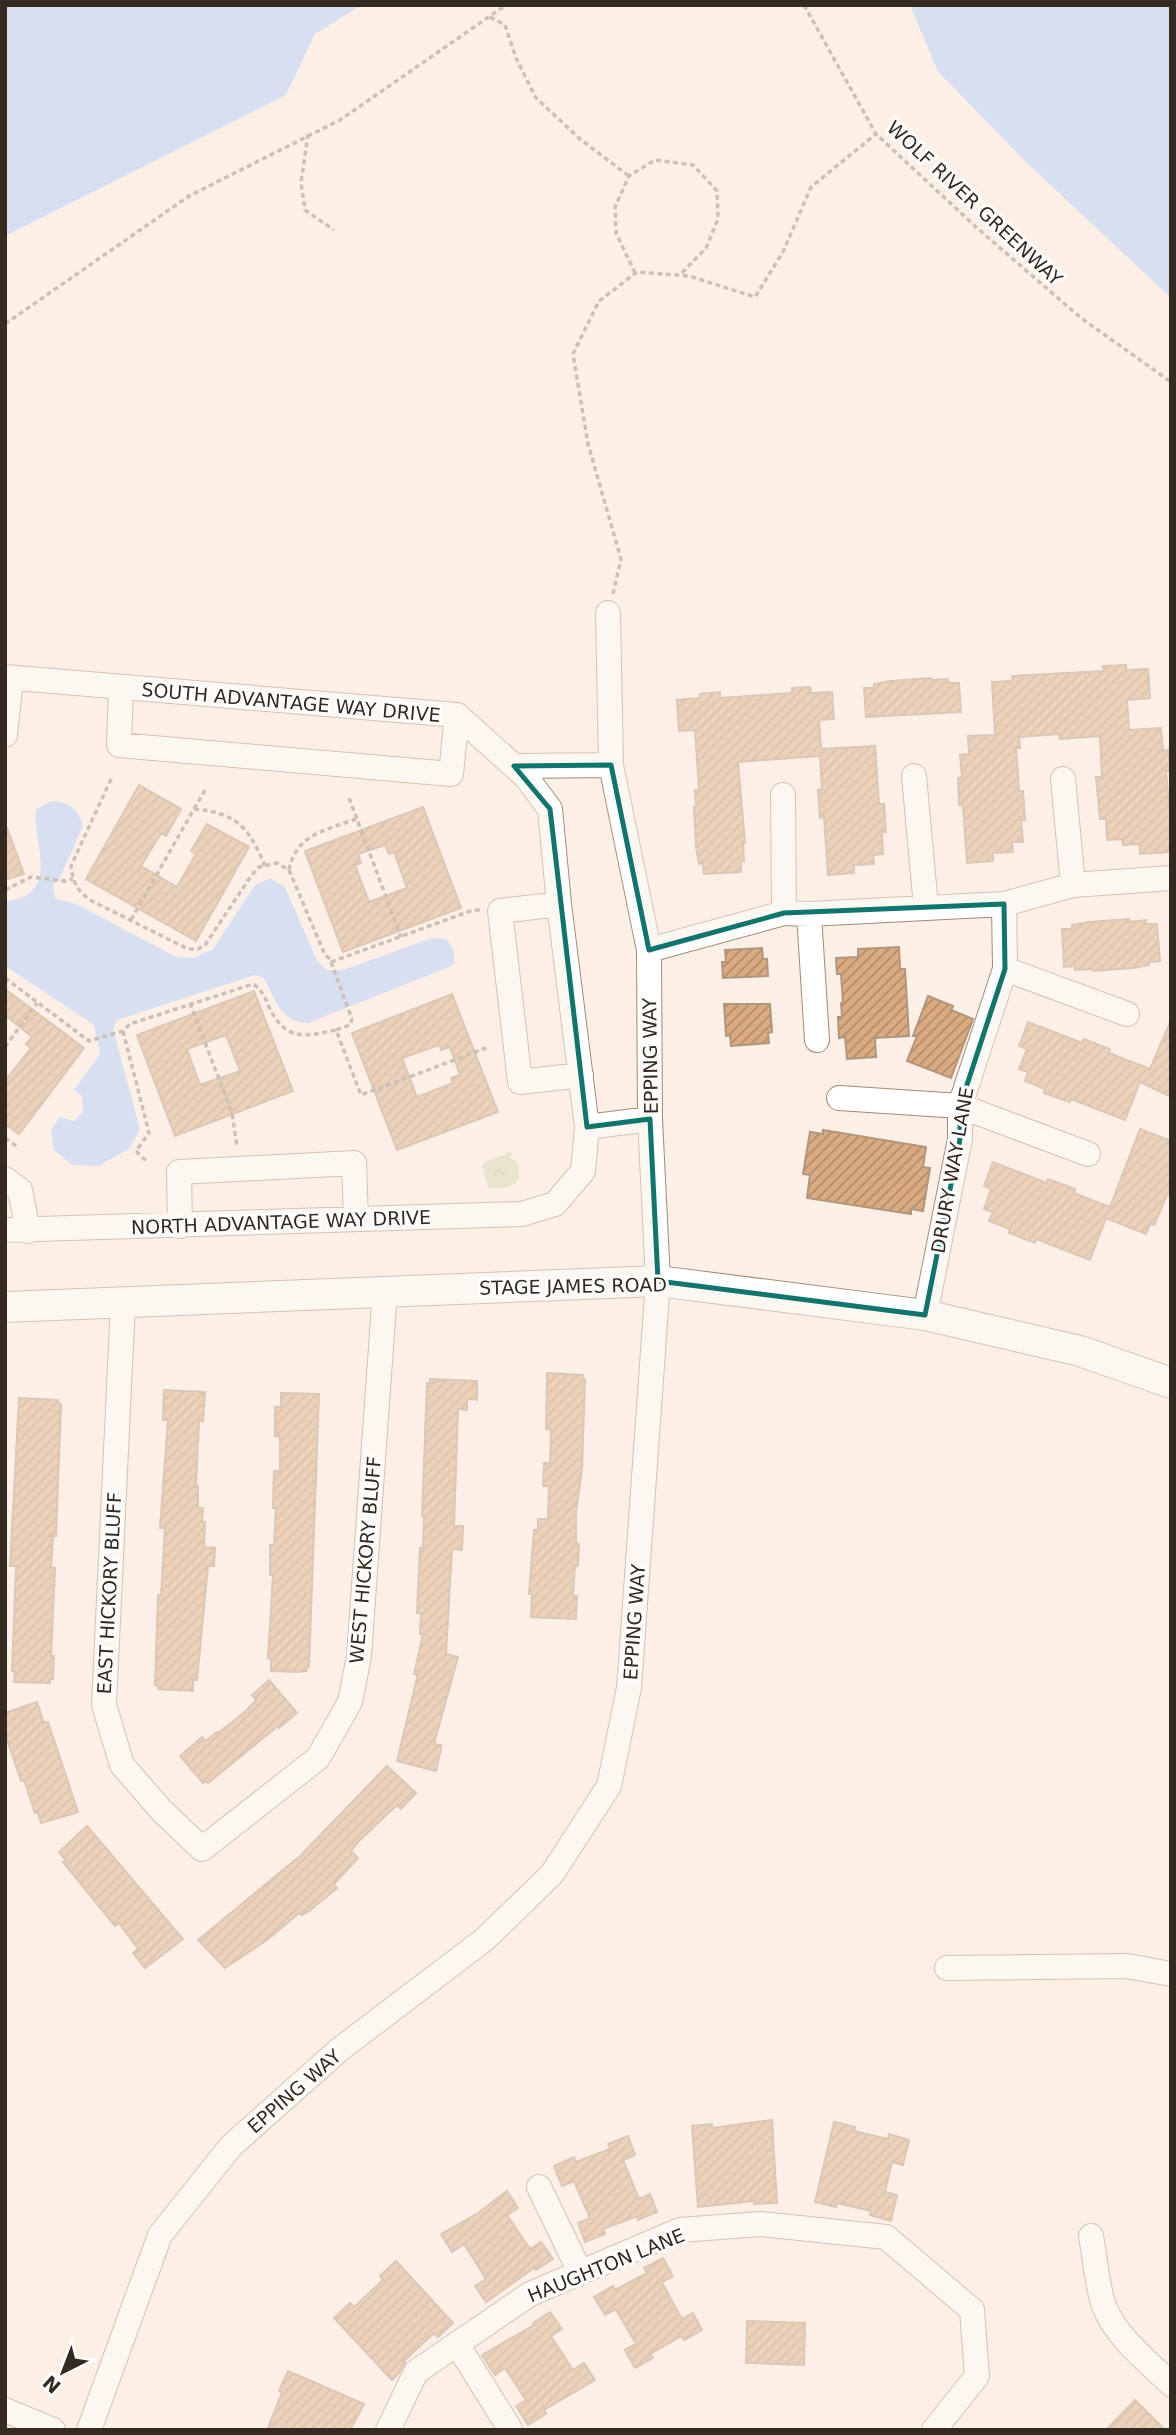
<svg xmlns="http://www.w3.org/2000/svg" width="1176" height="2435" viewBox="0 0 1176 2435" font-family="'DejaVu Sans',sans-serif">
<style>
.park{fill:url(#park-crowns)}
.water{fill:#adcbfe}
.building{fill:url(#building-hatch);stroke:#b1967e;stroke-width:2;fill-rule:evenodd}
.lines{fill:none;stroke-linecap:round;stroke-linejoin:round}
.minor-casing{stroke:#a58a72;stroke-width:26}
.major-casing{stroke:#a58a72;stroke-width:32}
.path{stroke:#92867c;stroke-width:3.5;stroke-dasharray:5 3.5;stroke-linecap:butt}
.minor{stroke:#fff;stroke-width:24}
.major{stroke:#fff;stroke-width:30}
.marked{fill:none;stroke:#0f766e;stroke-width:5;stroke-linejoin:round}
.labels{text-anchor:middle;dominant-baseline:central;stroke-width:6;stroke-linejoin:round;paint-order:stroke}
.street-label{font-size:19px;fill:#352a20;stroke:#fff}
</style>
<defs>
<pattern id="park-crowns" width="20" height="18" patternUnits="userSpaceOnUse" patternTransform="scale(1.75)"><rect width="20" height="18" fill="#d2d7af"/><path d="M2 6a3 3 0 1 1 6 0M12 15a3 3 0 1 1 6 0" fill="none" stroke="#b5b996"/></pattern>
<pattern id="building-hatch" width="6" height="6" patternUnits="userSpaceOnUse" patternTransform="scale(1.75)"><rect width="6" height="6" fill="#daab80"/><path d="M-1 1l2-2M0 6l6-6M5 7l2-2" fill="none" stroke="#b28b68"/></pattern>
</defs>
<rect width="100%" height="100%" fill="#fcf0e6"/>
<path class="park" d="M 508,1151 L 512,1153 L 510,1158 L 518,1163 L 519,1180 C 512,1188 497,1191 488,1187 L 482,1167 L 484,1162 L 504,1155 Z"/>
<path class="water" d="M 5,5 L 362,5 L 315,34 L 286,95 L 5,236 Z
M 910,5 L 1171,5 L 1171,298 L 1028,164 L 938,72 Z
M 52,801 C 70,803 78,808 83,826 L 60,878 L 53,885 L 55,898 L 78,905 L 176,957 L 193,958 L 213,949 L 255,885 L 270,878 L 285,887 L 317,961 L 327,970 L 343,970 L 432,938 L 446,939 L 454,951 L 454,965 L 308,1023 C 281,1023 275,999 264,978 L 255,975 L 117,1020 L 113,1029 L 140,1129 L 129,1149 L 98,1166 L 72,1165 L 54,1150 L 51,1131 L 59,1117 L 74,1121 L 83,1112 L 82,1096 L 74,1090 L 100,1054 L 94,1025 L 5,966 L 5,902 C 12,900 21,899 27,895 C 54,877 32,835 36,809 Z"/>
<path class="building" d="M 1126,665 L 1126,670 L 1148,669 L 1150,698 L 1127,700 L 1129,730 L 1161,728 L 1163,751 L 1169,750 L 1170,771 L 1166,771 L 1169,807 L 1171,807 L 1171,852 L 1140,854 L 1140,844 L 1123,845 L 1122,839 L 1107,840 L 1106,819 L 1100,819 L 1096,777 L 1102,777 L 1100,736 L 1060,739 L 1059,734 L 1019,737 L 1020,748 L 1016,748 L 1019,791 L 1023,791 L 1025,820 L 1021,820 L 1023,842 L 1012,842 L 1013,852 L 993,853 L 993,861 L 967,863 L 963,805 L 959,805 L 958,778 L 962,777 L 960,755 L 969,754 L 968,736 L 995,735 L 992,682 L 1013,681 L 1012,676 L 1104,671 L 1103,666 Z
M 931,678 L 931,680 L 948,679 L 948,683 L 959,683 L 961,712 L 866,717 L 864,688 L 874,688 L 874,684 L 891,681 Z
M 810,687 L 811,693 L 832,692 L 834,719 L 819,720 L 821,749 L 875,746 L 879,804 L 884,804 L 886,832 L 882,832 L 883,854 L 873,855 L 874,864 L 854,865 L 854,873 L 828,875 L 824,817 L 820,818 L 818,790 L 822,790 L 820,756 L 738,762 L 745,843 L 743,843 L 744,861 L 741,861 L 741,872 L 704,874 L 703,863 L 699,864 L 696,847 L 694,807 L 696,807 L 695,790 L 699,790 L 695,730 L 679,731 L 677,700 L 700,698 L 700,694 L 720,692 L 720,698 L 792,693 L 792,688 Z
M 139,785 L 181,809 L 166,836 L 161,833 L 141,866 L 177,887 L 196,854 L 191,851 L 207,824 L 249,847 L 196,941 L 86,879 Z
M 423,807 L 461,908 L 343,952 L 305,851 ZM 385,845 L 389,854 L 394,852 L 407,888 L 369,902 L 355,865 L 361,863 L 358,854 Z
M 5,828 L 7,828 L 24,874 L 5,880 Z
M 1129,919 L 1129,922 L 1146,920 L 1146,924 L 1157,924 L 1160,961 L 1149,962 L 1149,965 L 1133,968 L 1093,971 L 1092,969 L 1075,970 L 1075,966 L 1064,967 L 1062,929 L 1072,929 L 1072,925 L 1089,922 Z
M 899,947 L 900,969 L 905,969 L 909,1036 L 875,1038 L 876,1057 L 847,1059 L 845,1037 L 839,1038 L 838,1017 L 842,1017 L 841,1003 L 843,1003 L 841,974 L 837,974 L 836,958 L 858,957 L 858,949 Z
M 762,948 L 763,959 L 767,959 L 768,976 L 723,978 L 722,962 L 726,962 L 725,950 Z
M 5,989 L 84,1048 L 19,1134 L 5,1124 L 5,1081 L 31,1048 L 26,1044 L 32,1037 L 5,1015 Z
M 254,991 L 293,1091 L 175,1136 L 137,1035 ZM 226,1035 L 240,1071 L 200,1085 L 187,1049 Z
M 452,994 L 498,1112 L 397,1150 L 352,1033 ZM 439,1045 L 441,1050 L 450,1047 L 460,1075 L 451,1078 L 453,1083 L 417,1097 L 402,1058 Z
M 928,996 L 953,1006 L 951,1010 L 973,1019 L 951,1078 L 907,1061 L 917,1036 L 913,1036 Z
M 724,1004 L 770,1004 L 772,1032 L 768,1033 L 769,1043 L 731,1046 L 730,1035 L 726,1036 Z
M 1171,1020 L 1171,1097 L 1140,1082 L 1125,1120 L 1071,1099 L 1070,1102 L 1044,1093 L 1045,1089 L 1025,1081 L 1028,1072 L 1019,1069 L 1027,1049 L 1019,1046 L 1028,1022 L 1082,1043 L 1084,1039 L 1110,1049 L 1109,1053 L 1150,1069 Z
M 1140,1129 L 1171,1141 L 1171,1186 L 1154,1225 L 1150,1224 L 1146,1234 L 1106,1218 L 1090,1260 L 1036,1239 L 1035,1243 L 1009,1233 L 1010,1229 L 989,1221 L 993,1212 L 984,1209 L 991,1189 L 984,1186 L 993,1162 L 1047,1183 L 1048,1179 L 1075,1189 L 1074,1193 L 1110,1207 Z
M 823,1130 L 926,1147 L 923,1167 L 930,1168 L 923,1211 L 911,1209 L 911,1214 L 807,1198 L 810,1175 L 803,1174 L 810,1132 L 823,1134 Z
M 547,1373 L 583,1375 L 582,1379 L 585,1379 L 582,1469 L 576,1512 L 576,1544 L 579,1544 L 578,1566 L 575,1566 L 573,1596 L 577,1596 L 576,1619 L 531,1617 L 532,1594 L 529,1594 L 534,1530 L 538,1530 L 538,1519 L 548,1519 L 549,1486 L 543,1486 L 544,1463 L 550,1463 L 551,1430 L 546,1429 Z
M 430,1379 L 477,1381 L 477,1400 L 467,1399 L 467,1410 L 458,1409 L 454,1526 L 463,1526 L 462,1550 L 452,1549 L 446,1654 L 458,1657 L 434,1744 L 441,1745 L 441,1749 L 436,1771 L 397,1761 L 417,1678 L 417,1674 L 414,1674 L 423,1634 L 420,1634 L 421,1613 L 417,1613 L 420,1548 L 423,1548 L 424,1516 L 422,1516 L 427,1383 L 430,1383 Z
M 164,1390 L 205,1392 L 203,1421 L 199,1421 L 196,1486 L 198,1486 L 198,1508 L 203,1508 L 202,1522 L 205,1522 L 204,1547 L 215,1548 L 214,1566 L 208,1566 L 197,1680 L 193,1680 L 193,1691 L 158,1689 L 158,1685 L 155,1685 L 158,1595 L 161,1595 L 165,1528 L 160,1528 L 168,1420 L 163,1420 Z
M 281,1393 L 319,1394 L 309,1667 L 307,1667 L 306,1671 L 296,1672 L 271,1671 L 271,1659 L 268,1658 L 273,1575 L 270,1575 L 270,1545 L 274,1545 L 276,1508 L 273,1508 L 274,1471 L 280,1471 L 280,1441 L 279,1436 L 275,1436 L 275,1407 L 281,1407 Z
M 19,1398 L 58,1400 L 58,1403 L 61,1404 L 56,1536 L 53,1536 L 51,1568 L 55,1568 L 51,1656 L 54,1656 L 53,1679 L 50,1679 L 50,1683 L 14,1682 L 15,1671 L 12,1671 L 16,1566 L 10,1566 Z
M 269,1680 L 297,1713 L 279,1728 L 278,1726 L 208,1783 L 206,1781 L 203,1783 L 180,1756 L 202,1737 L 206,1741 L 217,1732 L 218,1733 L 246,1711 L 256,1700 L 252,1695 Z
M 37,1702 L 44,1723 L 48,1722 L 78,1812 L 41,1823 L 38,1812 L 35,1813 L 24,1780 L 21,1781 L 5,1733 L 5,1713 Z
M 387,1766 L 416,1793 L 401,1809 L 397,1805 L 359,1841 L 351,1851 L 358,1858 L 334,1884 L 337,1888 L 308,1912 L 302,1915 L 299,1913 L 267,1940 L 225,1968 L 198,1940 L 300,1856 Z
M 87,1826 L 183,1939 L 145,1968 L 133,1953 L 138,1949 L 119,1923 L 115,1926 L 63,1862 L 66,1861 L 59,1852 Z
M 772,2120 L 777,2203 L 754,2204 L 754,2201 L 698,2207 L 692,2126 L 712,2124 L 712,2128 Z
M 834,2122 L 855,2127 L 854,2131 L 888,2139 L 889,2134 L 909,2140 L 903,2165 L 892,2162 L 885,2192 L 897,2195 L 891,2221 L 870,2215 L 871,2211 L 837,2203 L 836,2207 L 815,2202 Z
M 628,2136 L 635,2155 L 623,2160 L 639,2199 L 650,2194 L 657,2212 L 638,2220 L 637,2216 L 603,2229 L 605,2234 L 585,2242 L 578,2223 L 590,2218 L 574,2181 L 562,2186 L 554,2166 L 574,2157 L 576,2162 L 610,2149 L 608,2144 Z
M 507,2191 L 518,2208 L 507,2215 L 517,2230 L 530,2249 L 541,2242 L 553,2259 L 536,2270 L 534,2268 L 486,2302 L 475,2286 L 486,2279 L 473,2258 L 464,2244 L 452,2252 L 441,2234 L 478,2213 Z
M 663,2258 L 673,2276 L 662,2282 L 674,2305 L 682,2319 L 693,2313 L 702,2330 L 684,2340 L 682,2336 L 650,2354 L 653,2358 L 635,2368 L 625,2350 L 636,2344 L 621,2318 L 616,2309 L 605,2315 L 594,2297 L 613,2286 L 615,2290 L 647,2273 L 644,2268 Z
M 396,2261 L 453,2323 L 438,2337 L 434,2333 L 404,2361 L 405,2363 L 399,2373 L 392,2380 L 334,2318 L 350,2303 L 354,2307 L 383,2280 L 380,2276 Z
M 550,2312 L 562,2329 L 551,2336 L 573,2370 L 584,2363 L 595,2380 L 544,2410 L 546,2414 L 528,2425 L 516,2406 L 526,2400 L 505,2368 L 495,2375 L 482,2355 L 534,2325 L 533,2323 Z
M 747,2321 L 805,2323 L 804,2365 L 746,2363 Z
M 288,2371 L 364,2404 L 350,2430 L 267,2430 L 282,2393 L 279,2391 Z
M 1135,2400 L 1165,2430 L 1106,2430 Z"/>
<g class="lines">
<g class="minor-casing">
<path id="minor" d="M 5,677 L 457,715 L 526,777 L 550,809 L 559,904 L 587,1127 L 583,1171 L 555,1204 L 522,1214 L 5,1230
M 121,688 L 119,745 L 451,774 L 457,715
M 5,735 L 11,678
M 514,766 L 611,765
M 914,776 L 926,907
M 1063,779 L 1073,885
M 783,795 L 784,913
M 559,904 L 500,911 L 520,1082 L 581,1075
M 809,914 L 817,1040
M 649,950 L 784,913 L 809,914 L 1004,904 L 1073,885 L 1171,878
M 1005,969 L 1127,1014
M 839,1098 L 960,1106 L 1088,1154
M 587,1127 L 650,1119
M 5,1179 L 20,1190 L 28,1231
M 180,1226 L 179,1172 L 354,1163 L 356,1219
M 123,1302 L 104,1705 L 122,1765 L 162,1811 L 202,1849 L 318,1758 L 350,1702 L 359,1656 L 385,1291
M 925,1315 L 960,1139 L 960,1106 L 1005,969 L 1004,904
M 947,1968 L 1127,1966 L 1171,1974
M 539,2187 L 580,2272
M 1091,2236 C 1095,2258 1097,2285 1104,2306 C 1116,2337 1147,2361 1171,2384
M 457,2344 L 510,2429
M 5,2410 L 53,2430
M 89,2430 L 160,2235 L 231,2146 L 339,2050 L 485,1939 L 552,1874 L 609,1786 L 629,1688 L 658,1281 L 650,1119 L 649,950 L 611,765 L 608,613
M 388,2430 L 416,2372 L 530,2294 L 680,2230 L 761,2224 L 886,2237 L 972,2310 L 977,2376 L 934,2430"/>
</g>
<g class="major-casing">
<path id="major" d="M 5,1307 L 658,1281 L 925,1315 L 1080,1351 L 1171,1383"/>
</g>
<path class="path" d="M 804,5 L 876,134 L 977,228 L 1081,318 L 1171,382
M 490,17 L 505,25 L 516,58 L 536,98 L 580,139 L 629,176
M 308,134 L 301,183 L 305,210 L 334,230
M 635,273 L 616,233 L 615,207 L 629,176 L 655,160 L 693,165 L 717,191 L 718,219 L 706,248 L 680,275
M 5,324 L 189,196 L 340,120 L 506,5
M 613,594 L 621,559 L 588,444 L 573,354 L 599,301 L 637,272 L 689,276 L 755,297 L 783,252 L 811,187 L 876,134
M 111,779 L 71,866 C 73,883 77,891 92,901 L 188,949 L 198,949 L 205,945 L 251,876 L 259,867 L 277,863 L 289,870 L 325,955 L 330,959 L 352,1019 L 350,1025 L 336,1030 L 361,1095 L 489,1047
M 349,798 L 401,937
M 194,809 L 207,787
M 289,870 C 296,834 326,830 356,819
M 5,890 L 31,877 L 65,881 L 73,879
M 131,920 L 194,809 C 238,813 249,828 265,866
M 331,962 L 473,910 L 481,910
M 5,978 L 89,1041 L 123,1031 L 130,1024 L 253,984 C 262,990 265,997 269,1007 C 286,1041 303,1037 336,1030
M 190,1003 L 232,1113 L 237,1147
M 123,1031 L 149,1133 L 136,1151 L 146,1161
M 5,1047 L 37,1003
M 5,1138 L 19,1148"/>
<use href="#minor" class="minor"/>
<use href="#major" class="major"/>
</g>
<path d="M0 0H1176V2435H0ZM 611,765 L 649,950 L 784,913 L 1004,904 L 1005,969 L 960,1106 L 960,1139 L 925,1315 L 658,1281 L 650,1119 L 587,1127 L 550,809 L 514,766 Z" fill="#fcf0e6" fill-opacity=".55" fill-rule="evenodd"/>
<path class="marked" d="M 611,765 L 649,950 L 784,913 L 1004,904 L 1005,969 L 960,1106 L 960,1139 L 925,1315 L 658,1281 L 650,1119 L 587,1127 L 550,809 L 514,766 Z"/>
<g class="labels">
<g class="street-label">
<text transform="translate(975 203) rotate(43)">WOLF RIVER GREENWAY</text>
<text transform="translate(291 702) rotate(5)">SOUTH ADVANTAGE WAY DRIVE</text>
<text transform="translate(650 1056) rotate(-91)">EPPING WAY</text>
<text transform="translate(952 1170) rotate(-80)">DRURY WAY LANE</text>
<text transform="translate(281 1222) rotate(-2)">NORTH ADVANTAGE WAY DRIVE</text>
<text transform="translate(573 1286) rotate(-1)">STAGE JAMES ROAD</text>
<text transform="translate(365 1560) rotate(-85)">WEST HICKORY BLUFF</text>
<text transform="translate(109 1593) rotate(-87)">EAST HICKORY BLUFF</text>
<text transform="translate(634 1622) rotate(-86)">EPPING WAY</text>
<text transform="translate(294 2091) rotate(-41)">EPPING WAY</text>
<text transform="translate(606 2265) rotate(-22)">HAUGHTON LANE</text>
</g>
</g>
<rect width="1176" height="2435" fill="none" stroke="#352a20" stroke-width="14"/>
<g transform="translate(63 2372) rotate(222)" stroke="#ffffff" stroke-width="5" paint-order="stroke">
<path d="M0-5L12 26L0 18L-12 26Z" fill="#352a20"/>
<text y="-10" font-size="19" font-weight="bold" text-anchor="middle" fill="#352a20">N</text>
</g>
</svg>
